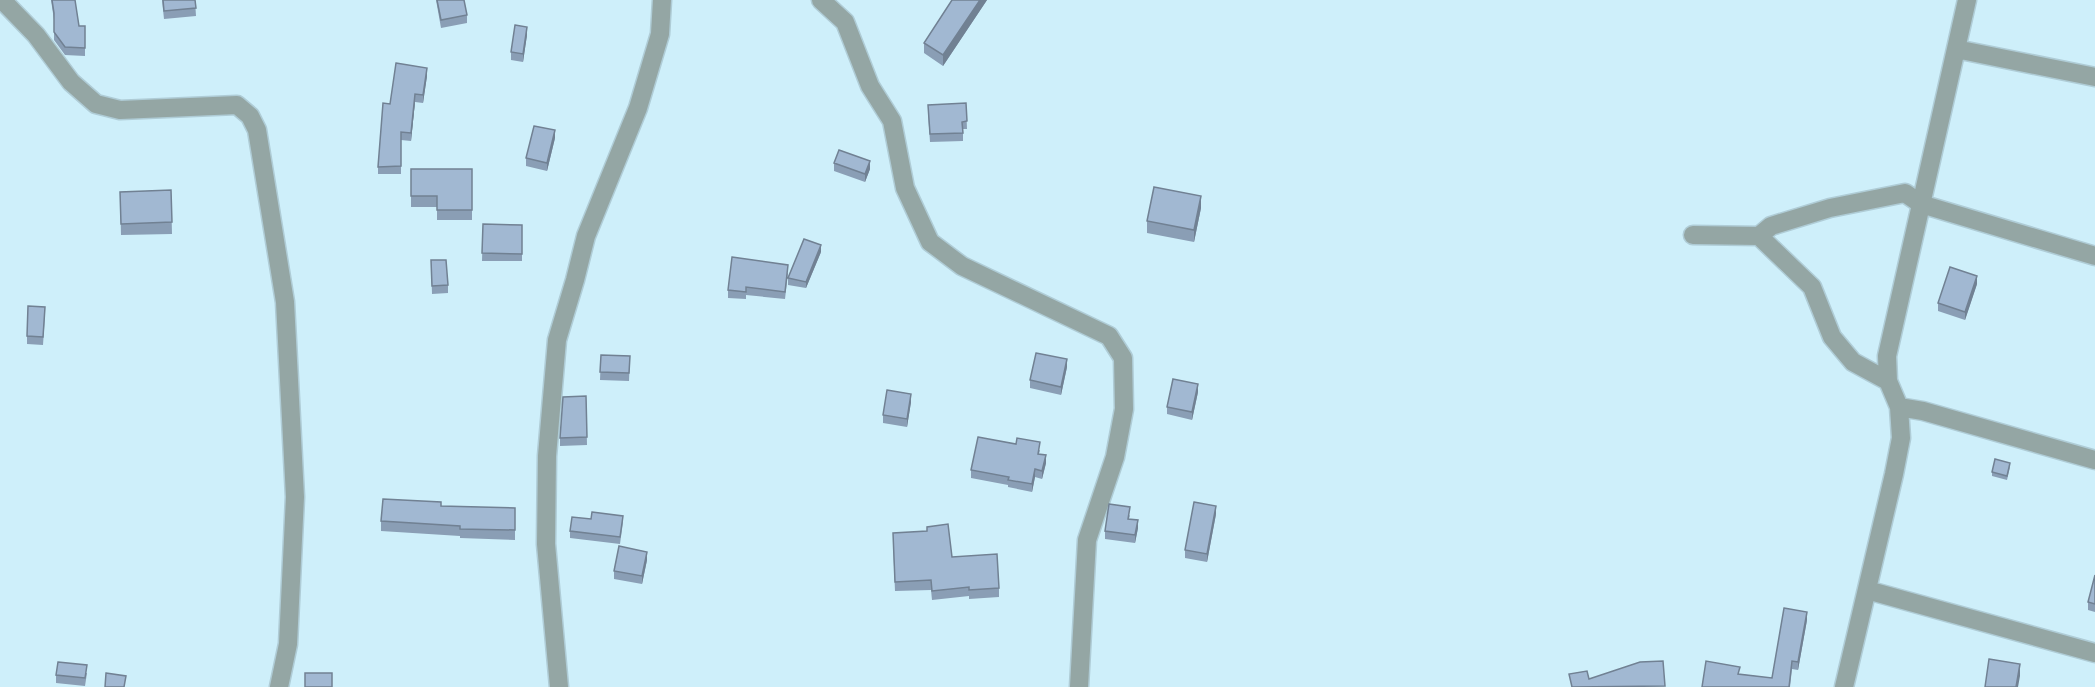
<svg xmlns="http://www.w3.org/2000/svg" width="2095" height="687" viewBox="0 0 2095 687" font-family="'Source Sans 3',sans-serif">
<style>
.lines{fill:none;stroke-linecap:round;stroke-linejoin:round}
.minor-casing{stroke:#afccd6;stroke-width:21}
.minor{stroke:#94a6a4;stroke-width:18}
.wall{fill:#8a9eb5}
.shaded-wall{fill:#718193}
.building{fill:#a1b8d2;stroke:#718193;stroke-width:1.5}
</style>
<rect width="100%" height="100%" fill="#ceeffa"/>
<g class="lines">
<g class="minor-casing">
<path id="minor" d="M 2,0 L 36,35 L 71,82 L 96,104 L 120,110 L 237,105 L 250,116 L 257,130 L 285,302 L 295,497 L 288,644 L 279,687
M 821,0 L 845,22 L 870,86 L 892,121 L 905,188 L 930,242 L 962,266 L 1109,336 L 1123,358 L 1124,409 L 1115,457 L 1087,540 L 1079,687
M 1956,49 L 2095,77
M 1693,235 L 1759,236 L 1771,226 L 1830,208 L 1905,193 L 1921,204 L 2095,256
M 1759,236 L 1812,287 L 1832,337 L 1853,362 L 1888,381
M 1899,407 L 1923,411 L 2095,460
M 1867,590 L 2095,653
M 559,687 L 546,544 L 547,456 L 557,340 L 575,280 L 586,236 L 638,108 L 660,34 L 662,0
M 1844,687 L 1894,474 L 1901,438 L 1899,407 L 1888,381 L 1887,356 L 1967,0"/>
</g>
<use href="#minor" class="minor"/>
</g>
<path class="wall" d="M 51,0 L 75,0 L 79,26 L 85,26 L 85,56 L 65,55 L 54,40 L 54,20 Z
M 162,0 L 195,0 L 196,16 L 164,19 Z
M 436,0 L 464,0 L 467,15 L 467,23 L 441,28 Z
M 952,0 L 987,0 L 943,66 L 924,53 L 924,43 Z
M 527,35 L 523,62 L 511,60 L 511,52 Z
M 427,76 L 423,103 L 415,102 L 411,141 L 401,140 L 401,174 L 378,174 L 378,167 L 390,104 Z
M 966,103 L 967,129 L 963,129 L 963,141 L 930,142 L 928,113 Z
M 555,138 L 547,171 L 526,166 L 526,158 Z
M 834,163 L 870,169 L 865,182 L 834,171 Z
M 411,169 L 472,169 L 472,220 L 437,220 L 437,207 L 411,207 Z
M 171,190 L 172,234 L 121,235 L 120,192 Z
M 1201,208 L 1194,242 L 1147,233 L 1147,221 Z
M 483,224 L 522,225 L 522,261 L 482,261 Z
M 821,252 L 806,288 L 788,285 L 788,278 Z
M 431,260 L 448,285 L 448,293 L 432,294 Z
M 788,273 L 785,299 L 746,295 L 746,299 L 728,298 L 728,290 Z
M 1977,284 L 1965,320 L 1938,311 L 1938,303 Z
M 45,315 L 43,345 L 27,344 L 27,336 Z
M 601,355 L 630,356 L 629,381 L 600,380 Z
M 1067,367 L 1061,395 L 1030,388 L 1030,380 Z
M 1198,392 L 1192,420 L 1167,414 L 1167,407 Z
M 586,396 L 587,445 L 560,446 L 560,438 Z
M 911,402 L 907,427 L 883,423 L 883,415 Z
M 1040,450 L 1039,454 L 1046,463 L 1042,479 L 1035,477 L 1032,492 L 1008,487 L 1008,485 L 971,478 L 971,470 Z
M 2010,467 L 2007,480 L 1992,476 L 1992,472 Z
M 441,506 L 515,508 L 515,540 L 460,538 L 460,536 L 381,531 L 381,521 Z
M 1216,514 L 1207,562 L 1185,558 L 1185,550 Z
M 1130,515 L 1129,519 L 1138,528 L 1135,543 L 1105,539 L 1105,531 Z
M 623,522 L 620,544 L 570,538 L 570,531 Z
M 927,527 L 952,557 L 999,588 L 999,597 L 969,599 L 969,596 L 932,600 L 931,590 L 895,591 L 893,542 L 927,531 Z
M 647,560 L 642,584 L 614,579 L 614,571 Z
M 2095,575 L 2095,612 L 2088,610 L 2088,602 Z
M 1807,620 L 1798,670 L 1792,669 L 1790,687 L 1702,687 L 1740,674 L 1772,678 Z
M 87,673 L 85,686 L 56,683 L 56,675 Z"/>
<path class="shaded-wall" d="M 980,0 L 987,0 L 943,66 L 943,55 Z
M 527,27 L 527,35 L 523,62 L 523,54 Z
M 427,68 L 427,76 L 423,103 L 423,95 Z
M 415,94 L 415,102 L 411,141 L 411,133 Z
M 555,130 L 555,138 L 547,171 L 547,163 Z
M 870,161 L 870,169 L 865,182 L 865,174 Z
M 1201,196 L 1201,208 L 1194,242 L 1194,230 Z
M 821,245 L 821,252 L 806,288 L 806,282 Z
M 1977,276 L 1977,284 L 1965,320 L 1965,312 Z
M 1067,359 L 1067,367 L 1061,395 L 1061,387 Z
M 1198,384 L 1198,392 L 1192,420 L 1192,412 Z
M 911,394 L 911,402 L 907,427 L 907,419 Z
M 1046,455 L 1046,463 L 1042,479 L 1042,471 Z
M 1035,469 L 1035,477 L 1032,492 L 1032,484 Z
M 1216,506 L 1216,514 L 1207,562 L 1207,554 Z
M 1138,520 L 1138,528 L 1135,543 L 1135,535 Z
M 647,552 L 647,560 L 642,584 L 642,576 Z
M 1807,612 L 1807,620 L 1798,670 L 1798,662 Z
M 2020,664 L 2020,676 L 2018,687 L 2016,687 Z"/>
<path class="building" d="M 52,0 L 75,0 L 79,26 L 85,26 L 85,48 L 65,47 L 54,32 L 54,13 Z
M 163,0 L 195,0 L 196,8 L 164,11 Z
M 437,0 L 464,0 L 467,15 L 441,20 Z
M 952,0 L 980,0 L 943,55 L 924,43 Z
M 515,25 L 527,27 L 523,54 L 511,52 Z
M 396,63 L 427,68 L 423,95 L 415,94 L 411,133 L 401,132 L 401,166 L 378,167 L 383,103 L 390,104 Z
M 966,103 L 967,121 L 962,122 L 963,133 L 930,134 L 928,105 Z
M 534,126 L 555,130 L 547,163 L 526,158 Z
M 839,150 L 870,161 L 865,174 L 834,163 Z
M 411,169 L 472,169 L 472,210 L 437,210 L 437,196 L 411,196 Z
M 1154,187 L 1201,196 L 1194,230 L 1147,221 Z
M 171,190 L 172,222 L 121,224 L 120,192 Z
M 483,224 L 522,225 L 522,254 L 482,253 Z
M 804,239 L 821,245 L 806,282 L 788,278 Z
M 732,257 L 788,265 L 785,292 L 746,287 L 746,292 L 728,290 Z
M 431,260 L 446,260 L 448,285 L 432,286 Z
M 1950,267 L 1977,276 L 1965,312 L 1938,303 Z
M 28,306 L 45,307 L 43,337 L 27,336 Z
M 1036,353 L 1067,359 L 1061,387 L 1030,380 Z
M 601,355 L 630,356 L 629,373 L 600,372 Z
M 1173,379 L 1198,384 L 1192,412 L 1167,407 Z
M 887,390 L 911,394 L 907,419 L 883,415 Z
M 586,396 L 587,437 L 560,438 L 563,397 Z
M 978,437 L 1016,444 L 1017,438 L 1040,442 L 1038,454 L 1046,455 L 1042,471 L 1035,469 L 1032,484 L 1008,480 L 1009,477 L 971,470 Z
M 1995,459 L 2010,463 L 2007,476 L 1992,472 Z
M 383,499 L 441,502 L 441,506 L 515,508 L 515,530 L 460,529 L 460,526 L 381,521 Z
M 1194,502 L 1216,506 L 1207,554 L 1185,550 Z
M 1109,504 L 1130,507 L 1128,519 L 1138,520 L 1135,535 L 1105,531 Z
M 592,512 L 623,516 L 620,537 L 570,531 L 572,517 L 591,519 Z
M 948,524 L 952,557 L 997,554 L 999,588 L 969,590 L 969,587 L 932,591 L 931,580 L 895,582 L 893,533 L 927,531 L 927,527 Z
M 619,546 L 647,552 L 642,576 L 614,571 Z
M 2095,575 L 2095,604 L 2088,602 Z
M 1784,608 L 1807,612 L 1798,662 L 1792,661 L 1789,687 L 1702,687 L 1706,661 L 1740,667 L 1738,674 L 1772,678 Z
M 1989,659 L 2020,664 L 2016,687 L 1985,687 Z
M 1663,661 L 1665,686 L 1572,687 L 1569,674 L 1587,671 L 1589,679 L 1640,662 Z
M 58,662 L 87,665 L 85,678 L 56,675 Z
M 106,673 L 126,676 L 124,687 L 105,687 Z
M 305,673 L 332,673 L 332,687 L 305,687 Z"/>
</svg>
